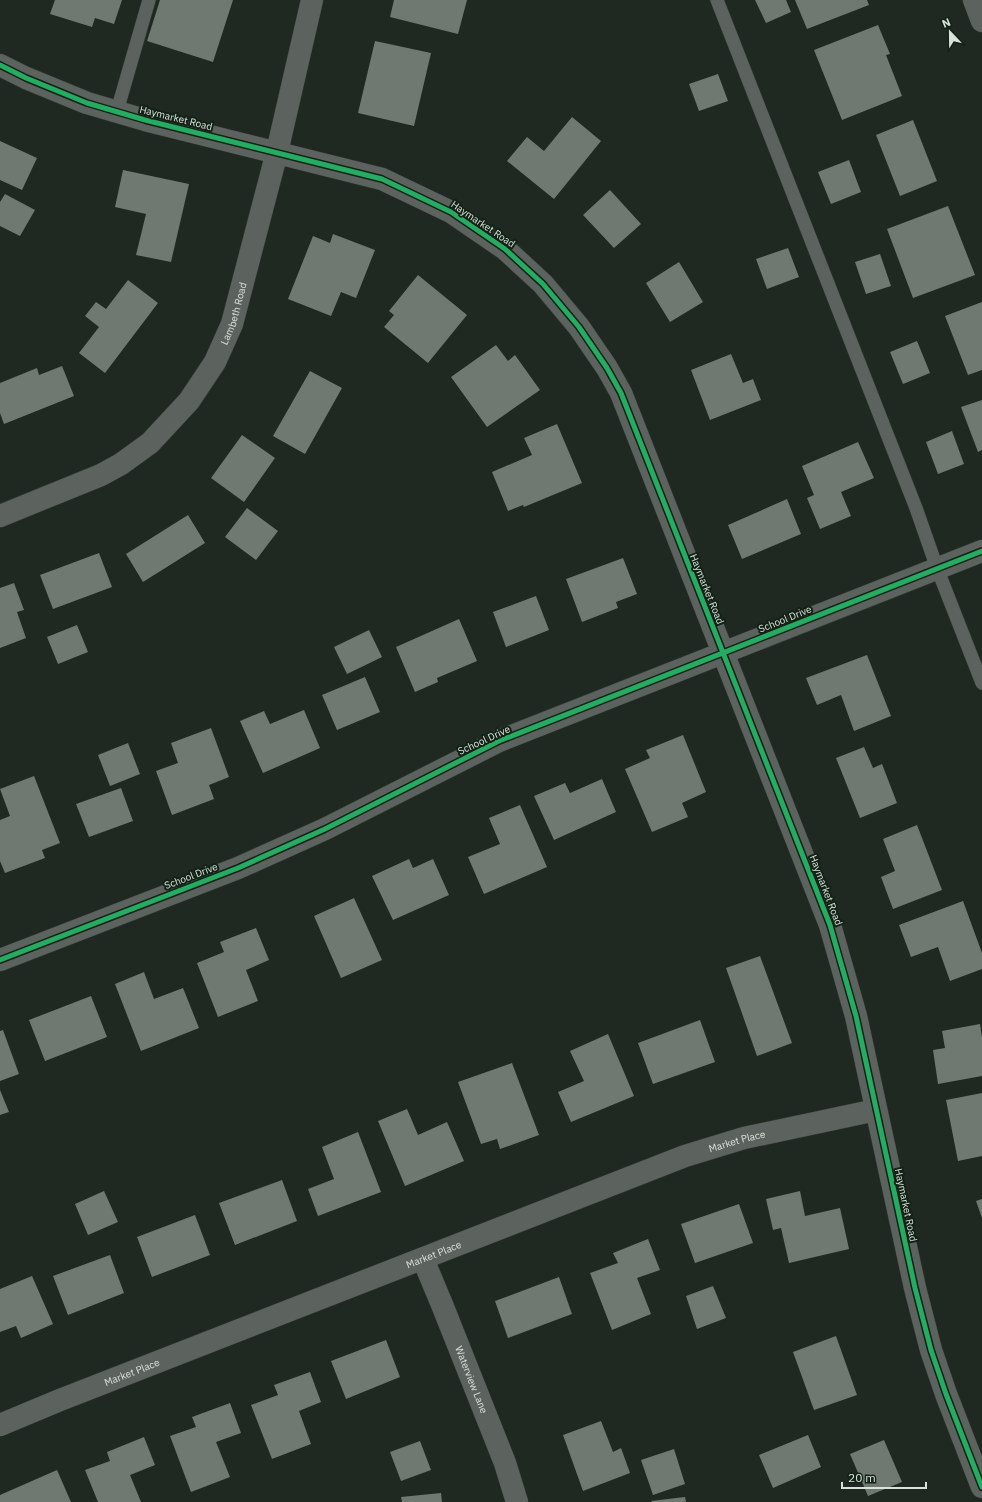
<svg xmlns="http://www.w3.org/2000/svg" width="982" height="1502" viewBox="0 0 982 1502" font-family="'IBM Plex Sans',sans-serif">
<style>
.building{fill:#707872}
.lines{fill:none;stroke-linecap:round;stroke-linejoin:round}
.service-casing{stroke:#3b423d;stroke-width:14}
.minor-casing{stroke:#3b423d;stroke-width:23}
.tertiary-casing{stroke:#3b423d;stroke-width:23}
.service{stroke:#5c635e;stroke-width:13}
.minor{stroke:#5c635e;stroke-width:22}
.tertiary{stroke:#5c635e;stroke-width:22}
.cycleway-casing{stroke:#132216;stroke-width:8}
.cycleway{stroke:#26ab63;stroke-width:5}
.labels{text-anchor:middle;dominant-baseline:central;stroke-width:4;stroke-linejoin:round;paint-order:stroke}
.street-label{font-size:10px;fill:#d8e2d9;stroke:#132216}
</style>
<rect width="100%" height="100%" fill="#202822"/>
<path class="building" d="M 55,0 L 122,0 L 114,24 L 95,18 L 92,27 L 50,14 Z
M 160,0 L 233,0 L 213,62 L 147,41 Z
M 394,0 L 467,0 L 458,34 L 390,17 Z
M 755,0 L 786,0 L 791,12 L 766,23 Z
M 795,0 L 867,0 L 869,5 L 807,29 Z
M 878,25 L 890,54 L 886,55 L 902,96 L 842,120 L 814,50 Z
M 375,41 L 431,53 L 414,126 L 358,113 Z
M 718,74 L 728,101 L 699,111 L 689,84 Z
M 572,117 L 601,141 L 554,199 L 507,161 L 527,137 L 544,151 Z
M 913,120 L 937,181 L 900,196 L 876,135 Z
M 0,141 L 37,158 L 22,190 L 0,180 Z
M 849,160 L 861,192 L 831,204 L 818,172 Z
M 123,170 L 189,184 L 171,262 L 136,255 L 146,214 L 115,207 Z
M 610,190 L 641,224 L 614,248 L 583,215 Z
M 5,194 L 35,210 L 20,236 L 0,226 L 0,202 Z
M 948,206 L 975,275 L 913,298 L 887,229 Z
M 333,234 L 375,250 L 356,298 L 341,292 L 331,316 L 288,299 L 313,236 L 330,243 Z
M 788,248 L 799,277 L 767,289 L 756,259 Z
M 880,254 L 891,286 L 866,294 L 855,262 Z
M 679,262 L 703,302 L 670,322 L 646,283 Z
M 418,275 L 467,315 L 428,363 L 384,327 L 394,315 L 389,311 Z
M 128,280 L 158,303 L 105,373 L 79,353 L 99,327 L 85,316 L 96,302 L 106,309 Z
M 982,302 L 982,370 L 968,375 L 945,316 Z
M 917,341 L 930,373 L 903,384 L 890,352 Z
M 496,345 L 508,361 L 515,355 L 540,390 L 487,427 L 451,377 Z
M 731,354 L 743,383 L 753,379 L 761,400 L 710,420 L 691,370 Z
M 62,366 L 74,396 L 4,424 L 0,413 L 0,383 L 37,368 L 39,375 Z
M 310,371 L 342,388 L 305,454 L 273,436 Z
M 982,400 L 982,450 L 978,452 L 961,407 Z
M 557,424 L 582,483 L 524,507 L 523,505 L 508,511 L 492,472 L 532,455 L 524,438 Z
M 952,431 L 964,464 L 938,474 L 926,442 Z
M 242,435 L 275,458 L 244,502 L 211,478 Z
M 858,442 L 874,478 L 841,492 L 851,516 L 820,529 L 807,498 L 814,495 L 802,466 Z
M 787,499 L 801,534 L 742,559 L 728,525 Z
M 247,508 L 278,531 L 256,560 L 225,537 Z
M 188,515 L 205,543 L 143,582 L 126,554 Z
M 99,553 L 112,587 L 53,609 L 40,575 Z
M 623,558 L 637,594 L 616,602 L 618,608 L 582,622 L 566,579 Z
M 14,583 L 24,610 L 17,612 L 26,638 L 0,648 L 0,588 Z
M 536,596 L 549,630 L 506,647 L 493,612 Z
M 459,619 L 477,661 L 437,678 L 438,682 L 415,692 L 396,647 Z
M 77,625 L 88,652 L 58,664 L 47,637 Z
M 369,630 L 382,657 L 347,674 L 334,647 Z
M 867,655 L 891,716 L 854,731 L 841,695 L 817,705 L 806,678 Z
M 365,677 L 380,712 L 337,730 L 322,695 Z
M 304,710 L 320,748 L 263,773 L 240,721 L 264,711 L 270,724 Z
M 211,728 L 229,777 L 209,785 L 214,799 L 172,815 L 156,771 L 178,763 L 171,743 Z
M 683,735 L 706,792 L 682,803 L 688,817 L 652,832 L 625,769 L 650,758 L 646,750 Z
M 128,743 L 140,774 L 110,786 L 98,755 Z
M 864,747 L 873,768 L 882,764 L 897,803 L 860,818 L 836,758 Z
M 34,776 L 60,843 L 42,850 L 45,858 L 5,873 L 0,861 L 0,820 L 10,816 L 0,789 Z
M 602,779 L 616,812 L 554,840 L 534,796 L 565,783 L 570,793 Z
M 121,788 L 133,821 L 89,837 L 76,804 Z
M 520,805 L 547,867 L 484,894 L 468,857 L 500,844 L 489,818 Z
M 917,825 L 942,890 L 893,909 L 881,877 L 895,871 L 883,839 Z
M 409,859 L 413,868 L 433,859 L 449,895 L 393,920 L 372,876 Z
M 354,898 L 382,960 L 341,978 L 314,916 Z
M 963,901 L 982,953 L 982,969 L 950,981 L 938,947 L 911,957 L 899,925 Z
M 256,928 L 269,960 L 246,970 L 258,1001 L 218,1017 L 197,963 L 224,952 L 220,942 Z
M 760,956 L 792,1043 L 757,1056 L 726,968 Z
M 144,972 L 154,999 L 183,988 L 199,1028 L 141,1051 L 115,984 Z
M 91,996 L 107,1037 L 45,1061 L 29,1020 Z
M 700,1020 L 715,1062 L 653,1084 L 638,1043 Z
M 980,1024 L 982,1037 L 982,1076 L 938,1084 L 933,1050 L 945,1048 L 942,1031 Z
M 3,1030 L 19,1074 L 0,1081 L 0,1031 Z
M 608,1034 L 634,1096 L 571,1122 L 558,1092 L 584,1081 L 570,1051 Z
M 512,1063 L 539,1135 L 500,1149 L 497,1139 L 481,1144 L 458,1082 Z
M 0,1090 L 9,1112 L 0,1115 Z
M 982,1093 L 982,1156 L 958,1161 L 946,1100 Z
M 407,1109 L 418,1135 L 447,1122 L 464,1161 L 405,1186 L 378,1121 Z
M 358,1132 L 381,1192 L 318,1216 L 308,1189 L 334,1179 L 322,1147 Z
M 282,1180 L 297,1221 L 235,1245 L 219,1203 Z
M 104,1191 L 118,1222 L 88,1235 L 75,1204 Z
M 800,1191 L 805,1216 L 840,1208 L 849,1249 L 789,1263 L 781,1228 L 773,1230 L 766,1199 Z
M 982,1199 L 982,1218 L 976,1201 Z
M 739,1204 L 753,1243 L 695,1263 L 681,1224 Z
M 195,1215 L 210,1255 L 152,1277 L 137,1237 Z
M 648,1239 L 660,1270 L 637,1278 L 651,1314 L 612,1330 L 590,1273 L 618,1263 L 613,1253 Z
M 110,1255 L 124,1293 L 68,1315 L 53,1276 Z
M 32,1276 L 53,1324 L 21,1338 L 16,1326 L 0,1332 L 0,1289 Z
M 559,1277 L 572,1314 L 508,1338 L 495,1301 Z
M 713,1286 L 726,1318 L 697,1329 L 686,1296 Z
M 836,1336 L 857,1395 L 814,1410 L 793,1352 Z
M 386,1340 L 400,1377 L 346,1399 L 331,1361 Z
M 310,1372 L 321,1402 L 299,1411 L 311,1444 L 272,1459 L 251,1405 L 278,1395 L 274,1385 Z
M 230,1403 L 241,1433 L 216,1442 L 230,1477 L 191,1492 L 170,1436 L 196,1427 L 192,1417 Z
M 601,1421 L 613,1452 L 621,1448 L 630,1473 L 583,1491 L 563,1435 Z
M 808,1435 L 821,1467 L 773,1488 L 759,1455 Z
M 144,1437 L 155,1465 L 130,1475 L 141,1502 L 98,1502 L 85,1470 L 110,1461 L 107,1452 Z
M 884,1440 L 902,1482 L 868,1496 L 850,1454 Z
M 420,1441 L 431,1470 L 401,1481 L 390,1452 Z
M 674,1449 L 685,1484 L 653,1495 L 641,1460 Z
M 57,1470 L 71,1502 L 0,1502 L 0,1495 Z
M 441,1493 L 442,1502 L 402,1502 L 401,1497 Z
M 685,1497 L 686,1502 L 652,1502 L 651,1501 Z"/>
<g class="lines">
<g class="service-casing">
<path id="service" d="M 717,0 L 916,508 L 937,568 L 982,683
M 117,111 L 149,0"/>
</g>
<g class="minor-casing">
<g id="minor">
<path d="M 0,65 L 26,78 L 87,103 L 145,120 L 382,179 L 451,212 L 505,249 L 543,284 L 579,327 L 607,368 L 621,393 L 830,925 L 856,1016 L 915,1288 L 931,1350 L 946,1394 L 982,1487"/>
<path id="s1" d="M 0,516 L 101,475 L 121,464 L 150,443 L 189,401 L 215,362 L 232,324 L 277,152 L 312,0"/>
<path d="M 0,960 L 238,868 L 325,829 L 499,741 L 982,551"/>
<path id="s2" d="M 423,1259 L 443,1307 L 505,1463 L 517,1502"/>
<path id="s3" d="M 0,1425 L 60,1400 L 685,1156 L 744,1138 L 876,1110"/>
</g>
</g>
<g class="tertiary-casing">
<path id="tertiary" d="M 974,0 L 982,21"/>
</g>
<use href="#service" class="service"/>
<use href="#minor" class="minor"/>
<use href="#tertiary" class="tertiary"/>
<g class="cycleway-casing">
<path id="cycleway" d="M 0,65 L 26,78 L 87,103 L 145,120 L 382,179 L 451,212 L 505,249 L 543,284 L 579,327 L 607,368 L 621,393 L 830,925 L 856,1016 L 915,1288 L 931,1350 L 946,1394 L 982,1487
M 0,960 L 238,868 L 325,829 L 499,741 L 982,551"/>
</g>
<use href="#cycleway" class="cycleway"/>
</g>
<g class="labels">
<g class="street-label">
<text transform="translate(176 118) rotate(14)">Haymarket Road</text>
<text transform="translate(483 224) rotate(34)">Haymarket Road</text>
<text stroke="none"><textPath href="#s1" startOffset="324">Lambeth Road</textPath></text>
<text transform="translate(707 589) rotate(68)">Haymarket Road</text>
<text transform="translate(785 619) rotate(-22)">School Drive</text>
<text transform="translate(484 740) rotate(-25)">School Drive</text>
<text transform="translate(191 876) rotate(-21)">School Drive</text>
<text transform="translate(826 890) rotate(69)">Haymarket Road</text>
<text stroke="none"><textPath href="#s3" startOffset="790">Market Place</textPath></text>
<text transform="translate(906 1205) rotate(78)">Haymarket Road</text>
<text stroke="none"><textPath href="#s3" startOffset="466">Market Place</textPath></text>
<text stroke="none"><textPath href="#s3" startOffset="142">Market Place</textPath></text>
<text stroke="none"><textPath href="#s2" startOffset="130">Waterview Lane</textPath></text>
</g>
</g>
<g transform="translate(950 32) rotate(338)" stroke="#132216" stroke-width="3" paint-order="stroke">
<path d="M0-3L7 15L0 10L-7 15Z" fill="#d8e2d9"/>
<text y="-6" font-size="11" font-weight="bold" text-anchor="middle" fill="#d8e2d9">N</text>
</g>
<path d="M842 1482v6h84v-6" fill="none" stroke="#d8e2d9" stroke-width="2"/>
<text x="848" y="1482" font-size="12" fill="#d8e2d9" stroke="#132216" stroke-width="3" paint-order="stroke">20 m</text>
</svg>
